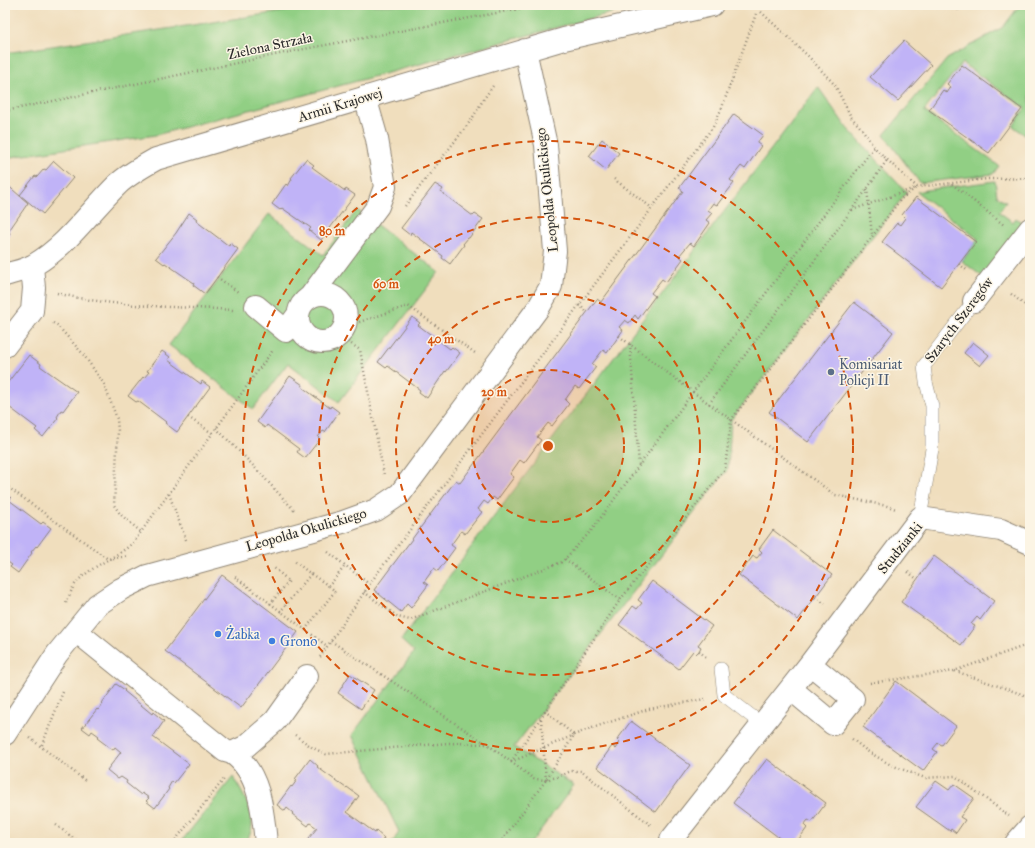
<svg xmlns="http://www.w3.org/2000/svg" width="1035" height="848" viewBox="0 0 1035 848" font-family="'IM FELL Great Primer',serif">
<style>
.green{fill:#91cf84;stroke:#5e7d58}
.building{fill:#c0b3f7}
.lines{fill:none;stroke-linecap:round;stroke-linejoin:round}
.service-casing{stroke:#8e8474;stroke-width:14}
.minor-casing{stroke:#8e8474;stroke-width:24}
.path{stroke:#8e8474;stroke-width:2.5;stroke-dasharray:1 3;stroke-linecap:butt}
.service{stroke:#fff;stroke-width:13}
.minor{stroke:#fff;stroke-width:22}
.ring{fill:none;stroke:#d5540f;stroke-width:2;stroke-dasharray:7 5}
.service-dot{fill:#5c6f8a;stroke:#fcf5e5;stroke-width:1.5}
.shop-dot{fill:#3f7fe0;stroke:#fcf5e5;stroke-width:1.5}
.labels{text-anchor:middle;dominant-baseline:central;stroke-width:3;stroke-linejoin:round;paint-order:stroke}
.street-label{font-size:14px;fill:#2b2b2b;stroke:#fcf5e5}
.service-label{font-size:14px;fill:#4e5e75;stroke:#fcf5e5;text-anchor:start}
.shop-label{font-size:14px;fill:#366cbe;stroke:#fcf5e5;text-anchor:start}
.centre{fill:#d5540f;stroke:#fcf5e5;stroke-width:2}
.ring-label{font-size:12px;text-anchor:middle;font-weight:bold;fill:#d5540f;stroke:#fcf5e5;stroke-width:3;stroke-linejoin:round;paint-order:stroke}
</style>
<rect width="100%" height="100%" fill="#fcf5e5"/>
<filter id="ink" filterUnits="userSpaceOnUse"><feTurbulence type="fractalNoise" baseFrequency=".025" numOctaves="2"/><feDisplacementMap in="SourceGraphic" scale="8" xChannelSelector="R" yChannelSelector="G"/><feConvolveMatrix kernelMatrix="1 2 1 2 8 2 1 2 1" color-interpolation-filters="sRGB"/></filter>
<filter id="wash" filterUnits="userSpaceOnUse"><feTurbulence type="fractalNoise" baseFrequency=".012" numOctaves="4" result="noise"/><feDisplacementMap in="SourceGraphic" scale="16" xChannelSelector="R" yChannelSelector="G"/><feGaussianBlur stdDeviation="0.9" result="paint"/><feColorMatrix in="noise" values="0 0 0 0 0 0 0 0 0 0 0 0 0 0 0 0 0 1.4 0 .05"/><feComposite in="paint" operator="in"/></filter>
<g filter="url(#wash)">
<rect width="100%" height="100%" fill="#f0debd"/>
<path class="green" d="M 327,5 L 622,5 L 622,10 L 156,135 L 5,158 L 5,53 Z
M 1020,5 L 1030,5 L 1030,139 L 1013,126 L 1025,108 L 962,63 L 924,111 L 999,166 L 993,174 L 920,183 L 884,135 L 947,59 L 1003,27 Z
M 818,87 L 847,128 L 907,192 L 731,420 L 728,469 L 514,747 L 574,785 L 531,843 L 392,843 L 399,832 L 352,735 L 414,652 L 401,640 Z
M 995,181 L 997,196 L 1006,202 L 999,212 L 1013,222 L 1016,218 L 1021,222 L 1019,233 L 984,278 L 962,261 L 978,239 L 917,192 L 926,190 Z
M 357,210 L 439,272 L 339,402 L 288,363 L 253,409 L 169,345 L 269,214 L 323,255 Z
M 233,777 C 244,796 262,822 245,843 L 180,843 Z"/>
<g id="blocks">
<path class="building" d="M 956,5 L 982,5 L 982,6 L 957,10 Z
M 904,41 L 931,65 L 898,101 L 870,77 Z
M 962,65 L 1022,109 L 989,153 L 929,110 L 943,90 L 947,93 L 951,87 L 947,84 Z
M 734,114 L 763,135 L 757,143 L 761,146 L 745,169 L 741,166 L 730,180 L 734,183 L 717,205 L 713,203 L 708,210 L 712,213 L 706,220 L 710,223 L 694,246 L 690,243 L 679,256 L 683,259 L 666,282 L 662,279 L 651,293 L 655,296 L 638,319 L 635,315 L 629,323 L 625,320 L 619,327 L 623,330 L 607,353 L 603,350 L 592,364 L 596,367 L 579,389 L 575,386 L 565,400 L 569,404 L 552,426 L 548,423 L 537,437 L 541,440 L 524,463 L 520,460 L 510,474 L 514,477 L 497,500 L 493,497 L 488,504 L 484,501 L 478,509 L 482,512 L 465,534 L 461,531 L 451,545 L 455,548 L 438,571 L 434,568 L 424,582 L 428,585 L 411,608 L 407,604 L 401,612 L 374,590 L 456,480 L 460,483 L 597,299 L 601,302 L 683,191 L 679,188 Z
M 602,139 L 619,153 L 606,170 L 589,156 Z
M 306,159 L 314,165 L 312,167 L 345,191 L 346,189 L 355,195 L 321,240 L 309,230 L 311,228 L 282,208 L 280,210 L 272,204 L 286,184 L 288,186 L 292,179 L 291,178 Z
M 54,161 L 73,178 L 43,214 L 20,195 L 35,176 L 37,177 L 44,169 L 46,170 Z
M 5,183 L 28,203 L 8,232 L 10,233 L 5,241 Z
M 435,184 L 443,189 L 441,192 L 473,216 L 475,214 L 483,219 L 469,238 L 468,238 L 463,244 L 464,245 L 450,264 L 442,258 L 443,256 L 411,232 L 410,235 L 401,228 Z
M 916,197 L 976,242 L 941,287 L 882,242 L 897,223 L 900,225 L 905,218 L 902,215 Z
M 189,213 L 197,219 L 196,221 L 229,246 L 230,243 L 238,249 L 205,294 L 193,285 L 194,283 L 165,263 L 164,264 L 156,258 L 176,233 Z
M 854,302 L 893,332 L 808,442 L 769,412 Z
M 412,317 L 420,323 L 418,325 L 450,349 L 452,347 L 460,353 L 446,372 L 445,371 L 427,398 L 419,392 L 420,390 L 388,366 L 386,368 L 378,362 Z
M 973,342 L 989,355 L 980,366 L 964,353 Z
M 162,351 L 170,357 L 168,360 L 201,384 L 202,381 L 210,387 L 177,432 L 165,423 L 166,422 L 138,401 L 136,402 L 128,396 L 143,377 L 144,378 L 149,372 L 147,371 Z
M 29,355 L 41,364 L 40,366 L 77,392 L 63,411 L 61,410 L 57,417 L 58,418 L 43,437 L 35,430 L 37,428 L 5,404 L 5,386 Z
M 290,376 L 303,385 L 302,387 L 330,408 L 331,406 L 339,412 L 325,432 L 323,431 L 318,437 L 320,439 L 305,458 L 297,452 L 299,449 L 267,425 L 265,428 L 257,422 Z
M 5,494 L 11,498 L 9,500 L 41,524 L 43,522 L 51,528 L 37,547 L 36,546 L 31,552 L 32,553 L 18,573 L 10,567 L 12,565 L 5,560 Z
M 773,530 L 832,575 L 798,620 L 739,575 L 753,556 L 757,558 L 762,552 L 759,549 Z
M 934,556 L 994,601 L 980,620 L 977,617 L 971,624 L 975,626 L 961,645 L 901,602 Z
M 222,575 L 298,632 L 241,708 L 165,651 Z
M 652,581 L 712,626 L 698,645 L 701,647 L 699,651 L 696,654 L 693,651 L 679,669 L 619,625 L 633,606 L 637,609 L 642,603 L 638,600 Z
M 350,674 L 374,690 L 361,709 L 338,693 Z
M 896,681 L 956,726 L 942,745 L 938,743 L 933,749 L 937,752 L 923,771 L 863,727 Z
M 116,684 L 125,690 L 124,691 L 152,714 L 153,712 L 164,721 L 153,737 L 189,764 L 174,783 L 172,781 L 168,788 L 169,789 L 155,808 L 146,801 L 149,798 L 142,793 L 141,795 L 126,783 L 127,781 L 121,777 L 118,779 L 107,770 L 121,752 L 115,747 L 113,750 L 97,738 L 99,736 L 92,731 L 90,734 L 82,728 L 97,709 L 98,710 L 103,704 L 102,703 Z
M 631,721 L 690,765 L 656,812 L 597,767 L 612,746 L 616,749 L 620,743 L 617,740 Z
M 310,759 L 318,766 L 317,767 L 346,788 L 347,787 L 359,796 L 347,812 L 375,833 L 376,831 L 384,838 L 381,843 L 305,843 L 317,828 L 310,823 L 308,826 L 292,814 L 293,813 L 287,808 L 285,811 L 277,805 L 291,786 L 292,787 L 297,780 L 295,779 Z
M 767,759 L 826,803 L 812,822 L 808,820 L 804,825 L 807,828 L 796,843 L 786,843 L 733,803 Z
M 936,781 L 949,790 L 954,784 L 974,798 L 960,817 L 965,820 L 956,833 L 951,829 L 950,831 L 916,807 Z"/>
</g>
</g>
<g filter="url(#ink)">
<use href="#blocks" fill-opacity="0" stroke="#8e8474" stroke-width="1"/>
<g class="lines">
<g class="service-casing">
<path id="service" d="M 920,518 L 932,449 L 932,406 L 926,382 L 924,366 L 974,301
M 721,669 L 724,695 L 763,725"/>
</g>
<g class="minor-casing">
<path id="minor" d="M 5,275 C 14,272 26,270 34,265 C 68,245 90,211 118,184 C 129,174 142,167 156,159 L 564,39 L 712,5
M298 318a24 24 0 1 1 48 0a24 24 0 1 1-48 0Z
M 310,297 L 378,206 L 385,187 L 377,139 L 365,97
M 974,301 L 1030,229
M 256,306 L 286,331 L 297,316
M 5,346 L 32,311 L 34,288 L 32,266
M 76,631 L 225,751 L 232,753 L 245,747 L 275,721 L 307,676
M 791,689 L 833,724 L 853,699 L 810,664
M 5,734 L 57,654 L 97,605 L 121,589 L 147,576 L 343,522 L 376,510 L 400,494 L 539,307 L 551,286 L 555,251 L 546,145 L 525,50
M 232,753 C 260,772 263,813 266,843
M 671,840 L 810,664 L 920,518 L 1001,530 L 1030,543
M 1016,843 L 1030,827"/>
</g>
<path class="path" d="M 761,12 L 808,56 L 835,85 L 851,117 L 862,129 L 874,147 L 899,171 L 917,187 L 988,179 L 1030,178
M 5,111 L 299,50 L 539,5
M 614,179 L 652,208
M 952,184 L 1004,225
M 867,189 L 872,235
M 405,206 L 472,119 L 483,100 L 493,86
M 852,210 L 915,188
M 959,264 L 968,271
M 217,277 L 238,292
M 57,293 C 114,308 174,306 233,310
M 1011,294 L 1030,309
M 579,305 L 587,312
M 53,323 L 57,325 L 83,354 L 104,384 L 117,419 L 118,431 L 114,505 L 120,514 L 141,532
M 344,327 L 408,306 L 475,353
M 338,335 L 360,350 L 384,475
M 619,336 L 693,392 L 874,147
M 630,344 L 639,465
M 5,374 L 11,379
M 709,404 L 867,189 L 887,160
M 188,417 L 212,433
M 216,428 L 246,458 L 294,510
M 5,485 L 108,559 L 129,556
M 169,494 L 186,540
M 328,552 L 369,584
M 565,559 L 620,600
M 908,572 L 917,579
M 311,574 L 329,586
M 235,577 L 327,646
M 364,592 L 398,617 L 410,620 L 562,562 L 591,531 L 693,392 L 835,495 L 887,506 L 896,509
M 815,597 L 825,604
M 66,603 C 69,597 72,588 76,583 C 92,565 116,558 133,543 L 273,350
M 270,604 L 289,581 L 273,567
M 280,612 L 311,574 L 293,560
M 305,630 L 335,591 L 329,586 L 345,566
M 331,641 L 485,743
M 699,651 L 706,657
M 320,657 L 376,575 L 713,127 L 721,110 L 756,14
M 955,671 L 1030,697
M 870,683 L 954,671 L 1030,644
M 541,719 L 546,780
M 295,735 L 313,748 L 326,754 L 448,743 L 487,744 L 534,779 L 546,780 L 557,777 L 571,771 L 581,771 L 652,826
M 30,738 L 87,782
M 852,739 L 867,751 L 891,765 L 925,778 L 955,776 L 1009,816
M 42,745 L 63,692
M 511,762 L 620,600 L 725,469 L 731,420 L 901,199 L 917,187
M 511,762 L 586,730 L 649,709 L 705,699
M 56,825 L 80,843
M 173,843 L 225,778
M 500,843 L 546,780 L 574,735 L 545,711"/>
<use href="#service" class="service"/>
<use href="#minor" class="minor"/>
</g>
</g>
<circle cx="548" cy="446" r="76" fill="#d5540f" fill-opacity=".12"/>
<g class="ring">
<circle cx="548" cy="446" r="76"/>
<circle cx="548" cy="446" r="152"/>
<circle cx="548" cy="446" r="229"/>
<circle cx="548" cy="446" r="305"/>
</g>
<circle class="service-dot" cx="831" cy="372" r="4"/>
<g class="shop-dot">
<circle cx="218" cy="634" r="4"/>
<circle cx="272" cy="641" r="4"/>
</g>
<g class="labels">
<g class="street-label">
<text transform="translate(270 46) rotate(-12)">Zielona Strzała</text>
<text transform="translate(340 105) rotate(-17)">Armii Krajowej</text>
<text transform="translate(547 190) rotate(-96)">Leopolda Okulickiego</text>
<text transform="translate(959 320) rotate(-53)">Szarych Szeregów</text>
<text transform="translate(306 530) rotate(-16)">Leopolda Okulickiego</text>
<text transform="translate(900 548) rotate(-51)">Studzianki</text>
</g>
<g class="service-label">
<text x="839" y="364">Komisariat<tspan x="839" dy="16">Policji II</tspan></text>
</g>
<g class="shop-label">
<text x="226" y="634">Żabka</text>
<text x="280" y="641">Grono</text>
</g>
</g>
<circle cx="548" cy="446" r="6" class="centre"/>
<g class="ring-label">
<text x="332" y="235">80 m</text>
<text x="386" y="288">60 m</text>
<text x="441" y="343">40 m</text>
<text x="494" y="396">20 m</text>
</g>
<rect width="1035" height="848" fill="none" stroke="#fcf5e5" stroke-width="20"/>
</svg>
